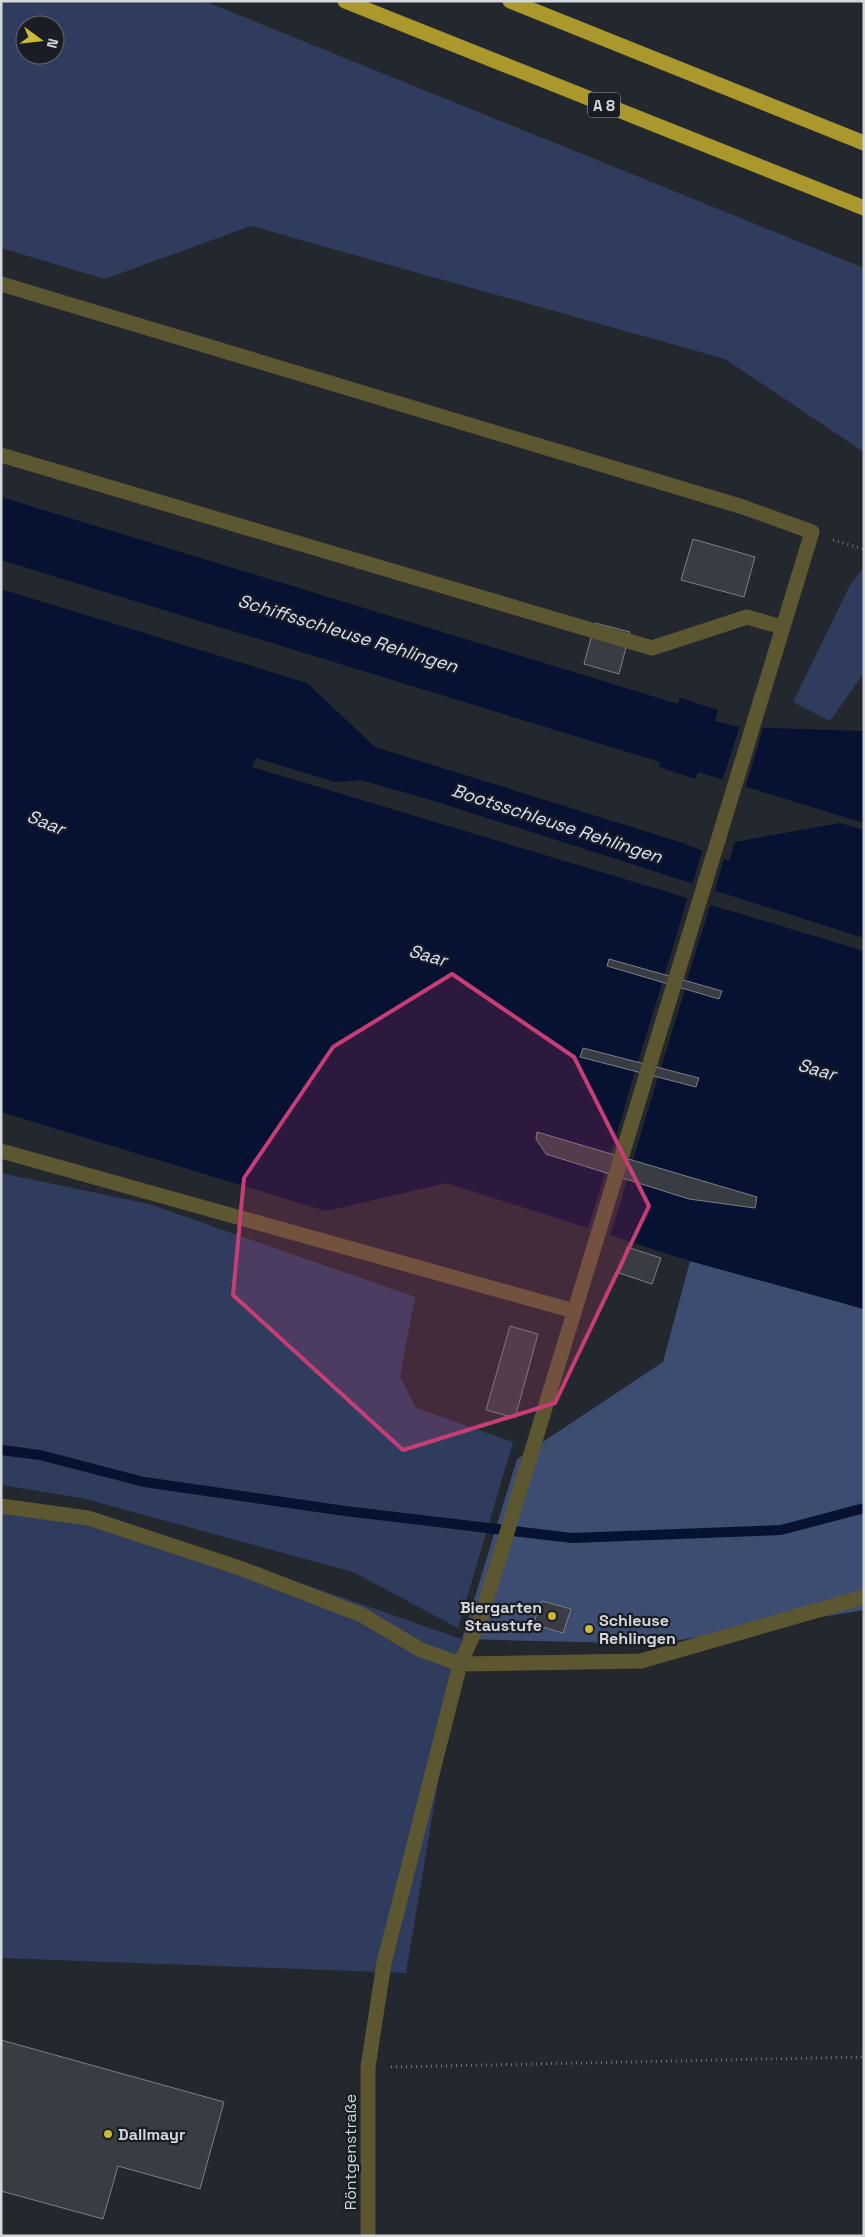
<svg xmlns="http://www.w3.org/2000/svg" width="865" height="2237" viewBox="0 0 865 2237" font-family="'Space Grotesk',sans-serif">
<style>
.green{fill:#2f3c5d;fill-rule:evenodd}
.forest{fill:#3d4c71}
.water{fill:#071131;fill-rule:evenodd}
.pier{fill:#23272e}
.lines{fill:none;stroke-linecap:round;stroke-linejoin:round}
.stream{stroke:#071131;stroke-width:10}
.building{fill:#393c43;stroke:#7b7f87}
.path{stroke:#6d7177;stroke-width:3;stroke-dasharray:1 4;stroke-linecap:butt}
.minor{stroke:#5d5731;stroke-width:15}
.highway{stroke:#aa982c;stroke-width:15}
.marked{fill:#c63e75;fill-opacity:0.2;stroke:#c63e75;stroke-width:4;stroke-linejoin:round}
.poi-dot{fill:#cdb938;stroke:#1a1d24;stroke-width:2}
.labels{text-anchor:middle;dominant-baseline:central;stroke-width:4.5;stroke-linejoin:round;paint-order:stroke}
.shield{fill:#1a1d24;stroke:#9c9fa4;stroke-width:1}
.shield-label{font-size:15px;font-weight:bold;fill:#d4d7db}
.poi-label{font-size:16px;font-weight:bold;fill:#d4d7db;stroke:#1a1d24;text-anchor:start}
.street-label{font-size:16px;fill:#d4d7db;stroke:#1a1d24}
.water-label{font-size:18px;font-style:italic;fill:#d7e2fc;stroke:#1a1d24}
</style>
<rect width="100%" height="100%" fill="#23272e"/>
<path class="green" d="M 1,1 L 204,1 L 864,268 L 864,452 L 725,359 L 251,226 L 105,279 L 1,248 ZM 25,25 L 55,25 L 55,55 L 25,55 Z
M 864,568 L 864,673 L 830,721 L 793,702 L 851,583 Z
M 1,1173 L 149,1204 L 415,1297 L 400,1376 L 416,1408 L 513,1442 L 458,1628 L 353,1572 L 82,1498 L 1,1485 Z
M 1,1506 L 98,1513 L 462,1639 L 406,1973 L 1,1958 Z"/>
<path class="forest" d="M 690,1261 L 864,1309 L 864,1610 L 656,1644 L 462,1639 L 517,1459 L 663,1362 Z"/>
<path class="water" d="M 1,497 L 678,704 L 680,698 L 718,710 L 715,721 L 739,727 L 864,731 L 864,823 L 698,772 L 695,779 L 659,767 L 660,762 L 1,560 Z
M 1,589 L 307,683 L 375,747 L 683,843 L 729,861 L 735,842 L 840,823 L 864,830 L 864,938 L 431,800 L 361,780 L 335,782 L 256,758 L 252,767 L 864,951 L 864,1309 L 690,1261 L 447,1183 L 326,1211 L 1,1112 ZM 610,959 L 721,991 L 719,998 L 608,966 ZM 583,1048 L 698,1079 L 696,1087 L 581,1056 ZM 537,1132 L 757,1197 L 689,1198 L 546,1154 L 536,1139 Z"/>
<path class="pier" d="M 740,725 L 764,725 L 745,789 L 722,782 Z
M 703,848 L 725,856 L 714,893 L 692,885 Z
M 688,896 L 711,903 L 686,983 L 664,977 Z
M 663,980 L 686,986 L 660,1071 L 637,1065 Z
M 636,1068 L 659,1074 L 632,1163 L 610,1157 Z
M 606,1170 L 628,1177 L 609,1239 L 587,1232 Z"/>
<g class="lines">
<path class="stream" d="M 1,1450 L 40,1455 L 144,1482 L 345,1511 L 572,1538 L 781,1530 L 864,1508"/>
</g>
<path class="building" d="M 693,539 L 755,557 L 744,597 L 681,580 Z
M 595,623 L 630,632 L 619,674 L 584,664 Z
M 609,959 L 722,991 L 719,999 L 607,966 Z
M 583,1048 L 699,1078 L 696,1087 L 580,1057 Z
M 537,1132 L 757,1197 L 755,1208 L 689,1199 L 546,1154 L 536,1139 Z
M 627,1247 L 661,1258 L 652,1284 L 619,1273 Z
M 510,1326 L 538,1334 L 515,1418 L 486,1410 Z
M 542,1601 L 571,1609 L 563,1633 L 533,1624 Z
M 1,2040 L 224,2102 L 200,2189 L 118,2166 L 103,2219 L 1,2191 Z"/>
<g class="lines">
<path class="path" d="M 833,540 L 864,549
M 391,2067 L 864,2057"/>
<path class="minor" d="M 1,284 L 743,507 L 812,532 L 498,1562 L 480,1620 L 460,1664 L 384,1963 L 368,2067 L 368,2236
M 1,455 L 652,648 L 747,617 L 782,627
M 1,1151 L 574,1311
M 1,1506 L 88,1518 L 240,1568 L 362,1615 L 421,1650 L 460,1664 L 641,1661 L 864,1597"/>
<path class="highway" d="M 345,1 L 864,208
M 510,1 L 864,143"/>
</g>
<path class="marked" d="M 452,974 L 574,1057 L 649,1206 L 555,1403 L 403,1450 L 233,1295 L 244,1178 L 333,1047 Z"/>
<g class="poi-dot">
<circle cx="552" cy="1616" r="5"/>
<circle cx="589" cy="1629" r="5"/>
<circle cx="108" cy="2134" r="5"/>
</g>
<g class="labels">
<rect class="shield" x="588" y="92.5" width="32" height="25" rx="4"/>
<g class="shield-label">
<text x="604" y="105">A 8</text>
</g>
<g class="poi-label">
<text x="542" y="1607" text-anchor="end">Biergarten<tspan x="542" dy="18">Staustufe</tspan></text>
<text x="599" y="1620">Schleuse<tspan x="599" dy="18">Rehlingen</tspan></text>
<text x="118" y="2134">Dallmayr</text>
</g>
<g class="street-label">
<text transform="translate(350 2152) rotate(-90)">Röntgenstraße</text>
</g>
<g class="water-label">
<text transform="translate(348 633) rotate(17)">Schiffsschleuse Rehlingen</text>
<text transform="translate(46 822) rotate(22)">Saar</text>
<text transform="translate(557 823) rotate(18)">Bootsschleuse Rehlingen</text>
<text transform="translate(428 955) rotate(16)">Saar</text>
<text transform="translate(817 1069) rotate(16)">Saar</text>
</g>
</g>
<rect width="865" height="2237" fill="none" stroke="#d4d7db" stroke-width="5"/>
<g transform="translate(40 40) rotate(105)"><circle r="24" fill="#1a1d24" stroke="#64676d"/>
<path d="M0-4L9 19L0 12L-9 19Z" fill="#cdb938"/>
<text y="-8" font-size="14" font-weight="bold" text-anchor="middle" fill="#d4d7db">N</text>
</g>
</svg>
